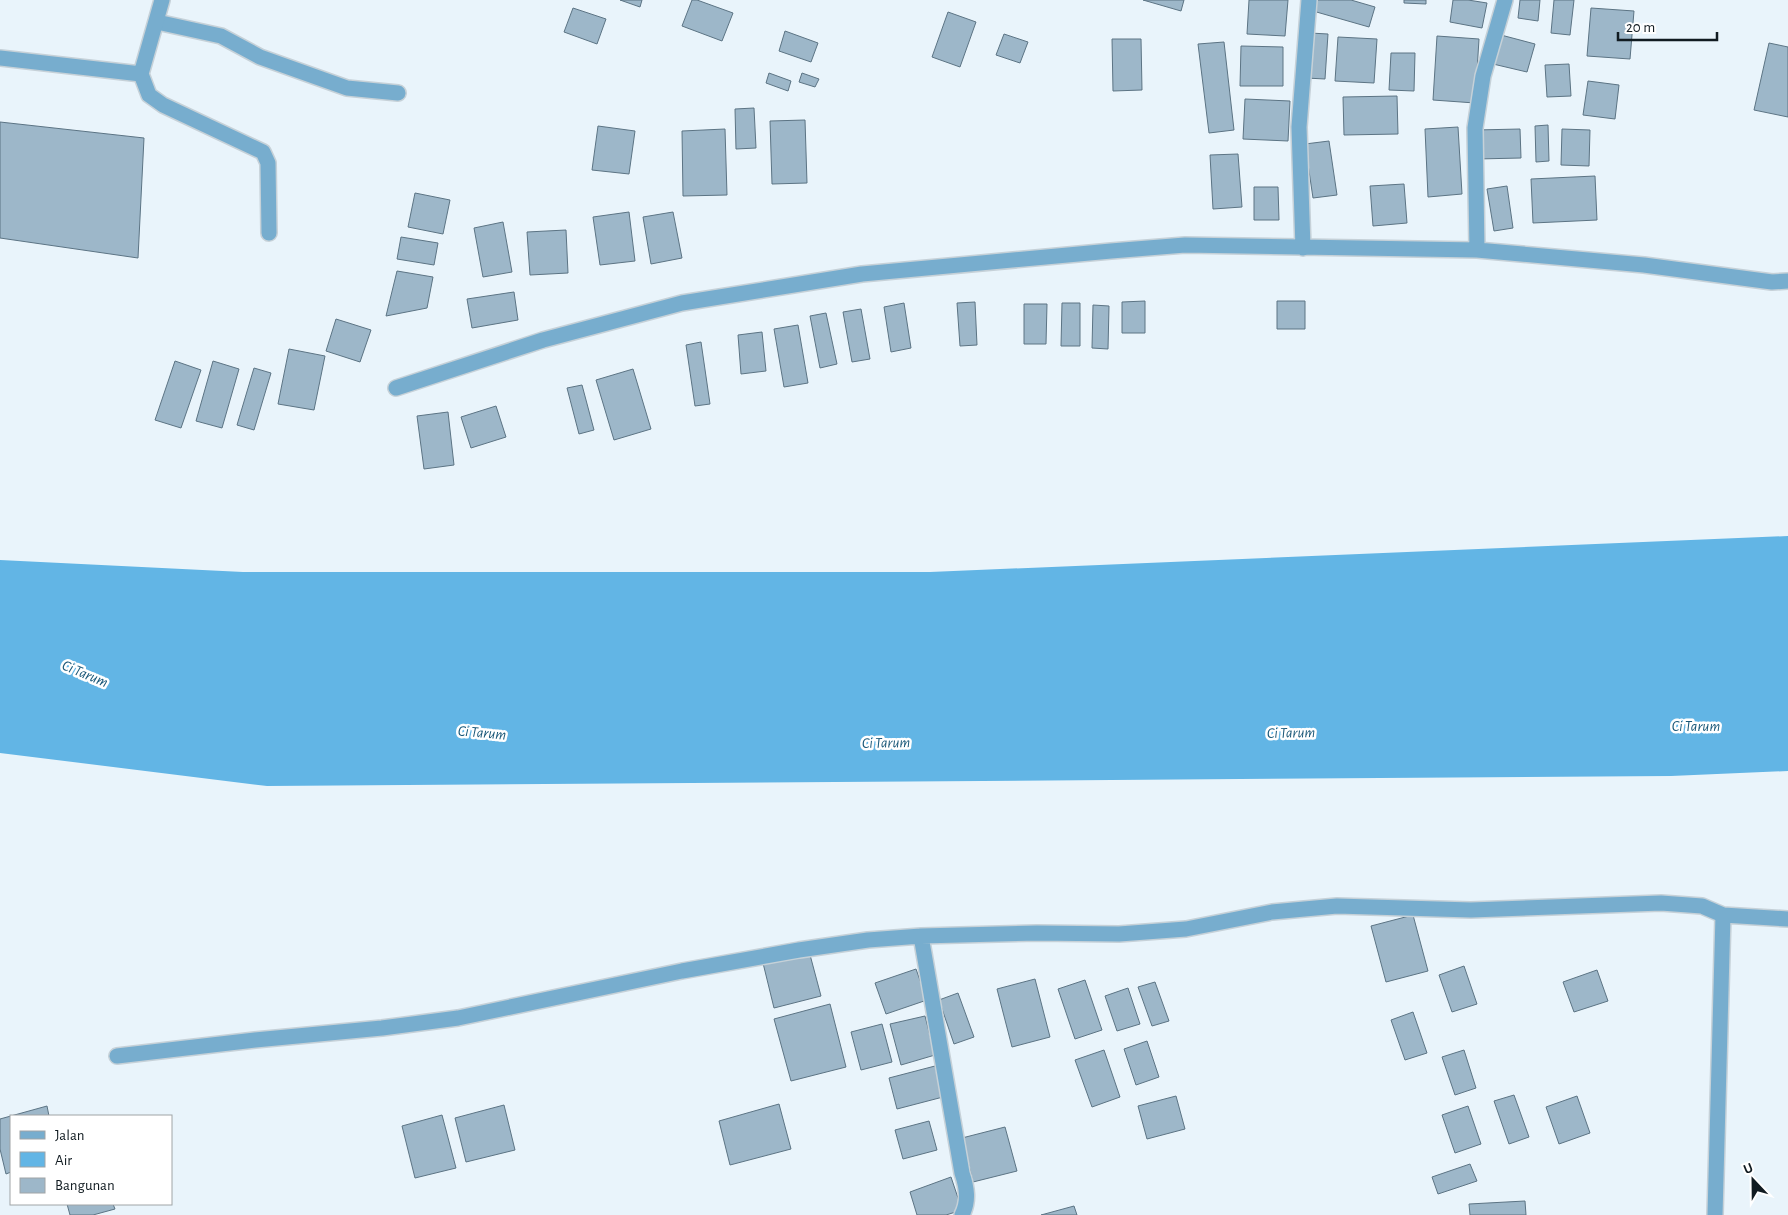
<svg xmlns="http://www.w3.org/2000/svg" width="1788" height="1215" viewBox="0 0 1788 1215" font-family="'Alegreya Sans',sans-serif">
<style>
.water{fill:#62b5e5}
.building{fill:#9db7c9;stroke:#5c7484}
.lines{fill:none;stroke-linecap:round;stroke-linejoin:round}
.service-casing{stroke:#c6d1d8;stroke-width:18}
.minor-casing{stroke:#c6d1d8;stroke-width:18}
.service{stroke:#77adce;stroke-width:15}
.minor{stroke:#77adce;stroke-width:15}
.labels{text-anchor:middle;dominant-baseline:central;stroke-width:5;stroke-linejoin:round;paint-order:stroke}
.water-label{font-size:15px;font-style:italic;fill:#175677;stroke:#fff}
</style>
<rect width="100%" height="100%" fill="#e9f4fb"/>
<path class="water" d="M 1788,536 L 1788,771 L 1671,776 L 267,786 L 0,753 L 0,560 L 243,572 L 930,572 Z"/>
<path class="building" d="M 620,0 L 642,0 L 640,7 Z
M 692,0 L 697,0 L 733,13 L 722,41 L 682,26 Z
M 1143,0 L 1184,0 L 1181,11 Z
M 1249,0 L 1288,0 L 1285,36 L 1247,34 Z
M 1316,0 L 1351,0 L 1375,7 L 1369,27 L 1313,11 Z
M 1404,0 L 1426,0 L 1426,4 L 1404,3 Z
M 1453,0 L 1468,0 L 1487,3 L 1482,28 L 1450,22 Z
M 1520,0 L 1540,0 L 1538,21 L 1518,18 Z
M 1554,0 L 1574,0 L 1570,35 L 1551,33 Z
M 573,8 L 606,19 L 597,44 L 564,32 Z
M 1591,8 L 1634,11 L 1630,59 L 1587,56 Z
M 948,12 L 976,22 L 960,67 L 932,57 Z
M 785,31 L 818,43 L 811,62 L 779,51 Z
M 1310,33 L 1328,34 L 1325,79 L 1306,78 Z
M 1004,34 L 1028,42 L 1020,63 L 996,55 Z
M 1501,35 L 1535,44 L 1527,72 L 1493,64 Z
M 1437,36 L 1479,39 L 1475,103 L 1433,100 Z
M 1338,37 L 1377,39 L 1374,83 L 1335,81 Z
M 1112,39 L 1141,39 L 1142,90 L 1113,91 Z
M 1224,42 L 1234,130 L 1209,133 L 1198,44 Z
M 1769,43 L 1788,47 L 1788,117 L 1754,110 Z
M 1241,46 L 1283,47 L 1283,86 L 1240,86 Z
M 1391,53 L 1415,53 L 1414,91 L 1389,90 Z
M 1569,64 L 1571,96 L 1547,97 L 1545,65 Z
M 769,73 L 791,81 L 788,91 L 766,83 Z
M 802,73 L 819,79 L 815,87 L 799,82 Z
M 1588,81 L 1619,85 L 1615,119 L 1583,115 Z
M 1397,96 L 1398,134 L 1344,135 L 1343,97 Z
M 1245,99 L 1290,101 L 1288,141 L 1243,139 Z
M 754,108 L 756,148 L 736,149 L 735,109 Z
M 805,120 L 807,183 L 772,184 L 770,121 Z
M 0,122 L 144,138 L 138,258 L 0,238 Z
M 1548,125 L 1549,161 L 1536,162 L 1535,126 Z
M 598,126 L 635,131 L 629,174 L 592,170 Z
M 1458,127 L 1462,194 L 1428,197 L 1425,129 Z
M 725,129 L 727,195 L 683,196 L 682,131 Z
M 1520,129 L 1521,158 L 1477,159 L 1476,130 Z
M 1562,129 L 1590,130 L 1589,166 L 1561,165 Z
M 1329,141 L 1337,195 L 1313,198 L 1305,144 Z
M 1238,154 L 1242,207 L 1213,209 L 1210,155 Z
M 1595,176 L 1597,220 L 1533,223 L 1531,179 Z
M 1404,184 L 1407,223 L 1373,226 L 1370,186 Z
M 1507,186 L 1513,228 L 1494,231 L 1487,189 Z
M 1254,187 L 1278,187 L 1279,220 L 1254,220 Z
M 415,193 L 450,200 L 443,234 L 408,227 Z
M 629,212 L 635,261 L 600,265 L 593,217 Z
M 673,212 L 682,258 L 651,264 L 643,217 Z
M 503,222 L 512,272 L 483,277 L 474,228 Z
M 566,230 L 568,273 L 530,275 L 527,232 Z
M 401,237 L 438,243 L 434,265 L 397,259 Z
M 397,271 L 433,277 L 427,308 L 386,316 Z
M 514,292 L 518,320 L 472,328 L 467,299 Z
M 1145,301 L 1145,333 L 1122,333 L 1122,302 Z
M 1277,301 L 1305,301 L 1305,329 L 1277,329 Z
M 975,302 L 977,345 L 960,346 L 957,303 Z
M 904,303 L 911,348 L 891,352 L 884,307 Z
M 1062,303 L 1080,303 L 1080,346 L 1061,346 Z
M 1024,304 L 1047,304 L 1046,344 L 1024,344 Z
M 1093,305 L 1109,306 L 1108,349 L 1092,348 Z
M 861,309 L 870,359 L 852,362 L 843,312 Z
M 826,313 L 837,364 L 820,368 L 810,316 Z
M 336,319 L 371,330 L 360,362 L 326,351 Z
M 798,325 L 808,383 L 784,387 L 774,329 Z
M 762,332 L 766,371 L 741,374 L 738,335 Z
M 701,342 L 710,404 L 695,406 L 686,345 Z
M 289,349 L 325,356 L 314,410 L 278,404 Z
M 175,361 L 201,370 L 181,428 L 155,420 Z
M 213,361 L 239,369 L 222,428 L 196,421 Z
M 254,368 L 271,373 L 254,430 L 237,425 Z
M 633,369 L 651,429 L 614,440 L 596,380 Z
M 582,385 L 594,430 L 579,434 L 567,388 Z
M 496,406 L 506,437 L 471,448 L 461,417 Z
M 448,412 L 454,465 L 424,469 L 417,416 Z
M 1413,915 L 1428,971 L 1386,982 L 1371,926 Z
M 809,951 L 821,996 L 774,1008 L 763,963 Z
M 1464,966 L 1477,1004 L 1452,1012 L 1439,975 Z
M 916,969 L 927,1000 L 886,1014 L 875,983 Z
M 1597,970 L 1608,1001 L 1574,1012 L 1563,982 Z
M 1035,979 L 1050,1037 L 1012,1047 L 997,989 Z
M 1085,980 L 1102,1030 L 1075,1039 L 1058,989 Z
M 1155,982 L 1169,1021 L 1152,1026 L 1138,987 Z
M 1128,988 L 1140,1024 L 1117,1031 L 1105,996 Z
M 958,993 L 974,1037 L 954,1044 L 939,1000 Z
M 830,1004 L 846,1067 L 791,1081 L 774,1019 Z
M 1413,1012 L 1427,1053 L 1405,1060 L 1391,1020 Z
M 925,1016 L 935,1055 L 901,1065 L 890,1024 Z
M 882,1024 L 892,1062 L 861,1070 L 851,1032 Z
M 1147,1041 L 1159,1077 L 1136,1085 L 1124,1049 Z
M 1104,1050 L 1120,1097 L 1092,1107 L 1075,1060 Z
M 1464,1050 L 1476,1088 L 1455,1095 L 1442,1057 Z
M 935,1066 L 943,1097 L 897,1109 L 889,1078 Z
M 1514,1095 L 1529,1137 L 1509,1144 L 1494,1101 Z
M 1176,1096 L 1185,1129 L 1147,1139 L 1138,1106 Z
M 1577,1096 L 1590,1133 L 1559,1144 L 1546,1107 Z
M 779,1104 L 791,1149 L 730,1165 L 719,1121 Z
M 504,1105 L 515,1150 L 466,1162 L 455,1118 Z
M 47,1106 L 49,1116 L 11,1116 L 11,1172 L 6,1174 L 0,1149 L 0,1119 Z
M 1468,1106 L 1481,1144 L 1455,1153 L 1442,1115 Z
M 442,1115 L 456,1168 L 415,1178 L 402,1126 Z
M 929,1121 L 937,1150 L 903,1159 L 895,1130 Z
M 1005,1127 L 1017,1171 L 973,1182 L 962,1138 Z
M 1470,1164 L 1477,1181 L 1438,1194 L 1432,1177 Z
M 951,1177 L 962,1210 L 946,1215 L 917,1215 L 910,1192 Z
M 1525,1201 L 1526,1215 L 1470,1215 L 1469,1204 Z
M 67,1204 L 113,1204 L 115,1209 L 93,1215 L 70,1215 Z
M 1074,1206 L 1077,1215 L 1041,1215 Z"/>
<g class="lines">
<g class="service-casing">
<path id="service" d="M 157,22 L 221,36 L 260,57 L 347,88 L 398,93"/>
</g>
<g class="minor-casing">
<path id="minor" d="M 162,0 L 141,74 L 149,95 L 163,105 L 263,152 L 268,163 L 269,233
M 0,58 L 141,74
M 1303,248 L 1299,127 L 1309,0
M 1477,250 L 1475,128 L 1483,76 L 1505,0
M 396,388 L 543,340 L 682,303 L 862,274 L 1111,251 L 1185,245 L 1477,250 L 1644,265 L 1772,282 L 1788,281
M 921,936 L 962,1173 C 967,1188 969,1201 962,1215
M 117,1056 L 255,1040 L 382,1028 L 458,1018 L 682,971 L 799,950 L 868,940 L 921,936 L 1037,933 L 1119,934 L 1186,929 L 1272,912 L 1337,906 L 1471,910 L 1661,903 L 1702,906 L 1723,915 L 1788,919
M 1715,1215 L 1723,915"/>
</g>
<use href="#service" class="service"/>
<use href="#minor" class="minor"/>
</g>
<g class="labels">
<g class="water-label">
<text transform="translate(85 674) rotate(23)">Ci Tarum</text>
<text x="1696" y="726">Ci Tarum</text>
<text transform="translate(482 733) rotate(5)">Ci Tarum</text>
<text transform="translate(1291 733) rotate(-1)">Ci Tarum</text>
<text transform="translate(886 743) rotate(-1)">Ci Tarum</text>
</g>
</g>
<rect x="10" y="1115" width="162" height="90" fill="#ffffff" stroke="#a0a4a6"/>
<rect x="20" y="1131" width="25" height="8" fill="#77adce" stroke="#a0a4a6"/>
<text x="55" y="1140" font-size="15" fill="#111b21">Jalan</text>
<rect x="20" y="1152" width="25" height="15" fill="#62b5e5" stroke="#a0a4a6"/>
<text x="55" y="1165" font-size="15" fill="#111b21">Air</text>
<rect x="20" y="1178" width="25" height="15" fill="#9db7c9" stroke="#a0a4a6"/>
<text x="55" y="1190" font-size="15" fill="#111b21">Bangunan</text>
<g transform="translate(1753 1180) rotate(338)" stroke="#ffffff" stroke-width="4" paint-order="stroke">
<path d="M0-4L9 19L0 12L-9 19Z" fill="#111b21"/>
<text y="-8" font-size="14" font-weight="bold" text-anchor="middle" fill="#111b21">U</text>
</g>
<path d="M1618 32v8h99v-8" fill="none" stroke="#111b21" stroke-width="2.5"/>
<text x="1626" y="32" font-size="15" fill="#111b21" stroke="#ffffff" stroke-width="4" paint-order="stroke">20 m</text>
</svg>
